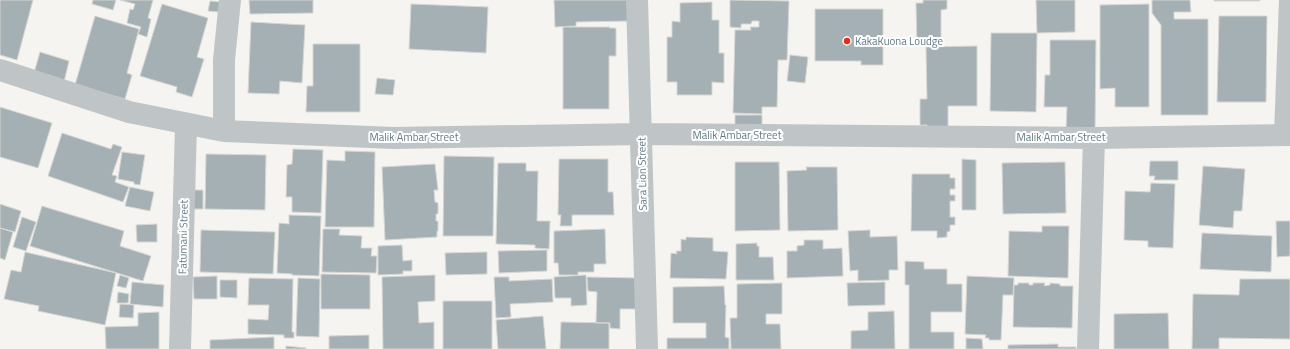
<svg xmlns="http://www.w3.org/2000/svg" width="1290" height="349" viewBox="0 0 1290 349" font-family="'Titillium Web',sans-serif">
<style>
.building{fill:#a4b0b3;stroke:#d6d6d3}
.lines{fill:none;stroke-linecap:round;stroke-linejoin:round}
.street{stroke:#bfc5c7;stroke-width:22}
.poi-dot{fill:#eb2b1a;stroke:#fff;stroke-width:1.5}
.labels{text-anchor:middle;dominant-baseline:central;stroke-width:4;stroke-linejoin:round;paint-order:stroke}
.poi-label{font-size:11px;fill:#627a83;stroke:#fff;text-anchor:start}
.street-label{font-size:11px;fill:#627a83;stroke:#fff}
</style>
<rect width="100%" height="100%" fill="#f5f4f0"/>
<path class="building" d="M 0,0 L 33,0 L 17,60 L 0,55 Z
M 93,0 L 116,0 L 113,10 L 92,4 Z
M 120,0 L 153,0 L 148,18 L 151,19 L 147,37 L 138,34 L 141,27 L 127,23 L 130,9 L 133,10 L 135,4 Z
M 249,0 L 313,0 L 313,13 L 250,14 Z
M 554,0 L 627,0 L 628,21 L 576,22 L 576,26 L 555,27 Z
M 730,0 L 789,1 L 787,60 L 778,60 L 777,107 L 762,107 L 762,114 L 733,113 L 735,30 L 751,30 L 750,27 L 759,27 L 759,21 L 752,21 L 751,24 L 741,24 L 741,28 L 730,27 Z
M 923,0 L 947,0 L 947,9 L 941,10 L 941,44 L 917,44 L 916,3 L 923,3 Z
M 1036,0 L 1075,0 L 1075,32 L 1037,33 Z
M 1152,0 L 1190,0 L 1191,12 L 1174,12 L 1174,19 L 1208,19 L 1208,115 L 1161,115 L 1161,25 L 1152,13 Z
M 1214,0 L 1260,0 L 1260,1 L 1214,1 Z
M 210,1 L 221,2 L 219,12 L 208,11 Z
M 712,2 L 712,20 L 719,20 L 719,53 L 724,53 L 724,83 L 712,82 L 712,95 L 677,95 L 677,82 L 667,82 L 667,37 L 672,37 L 672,21 L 680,22 L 680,3 Z
M 162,4 L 208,18 L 197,57 L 204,59 L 192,97 L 176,92 L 177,87 L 140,76 Z
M 411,4 L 488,7 L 486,53 L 409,49 Z
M 1149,4 L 1149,107 L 1115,107 L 1115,88 L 1100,89 L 1100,5 Z
M 815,9 L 883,9 L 883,65 L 861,65 L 861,61 L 815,61 Z
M 95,16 L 139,29 L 127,73 L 132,75 L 125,99 L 75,85 Z
M 1219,16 L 1267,16 L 1266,102 L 1217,102 Z
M 251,22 L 305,25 L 302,83 L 280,81 L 279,94 L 248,93 Z
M 563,27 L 610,27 L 609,28 L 616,28 L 616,56 L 609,56 L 609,109 L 563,109 Z
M 991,33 L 1037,33 L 1036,112 L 990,111 Z
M 1050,40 L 1096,40 L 1095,130 L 1066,130 L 1067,107 L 1044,107 L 1045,75 L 1050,75 Z
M 313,44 L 360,44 L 360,112 L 306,112 L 307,86 L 313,86 Z
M 977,46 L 977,106 L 948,106 L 948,130 L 927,131 L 927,125 L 920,125 L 920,99 L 927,99 L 926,47 Z
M 40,52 L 69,61 L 64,82 L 34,73 Z
M 790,55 L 808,57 L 805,83 L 787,81 Z
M 377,78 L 395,80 L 393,95 L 375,94 Z
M 0,107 L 52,123 L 38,168 L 0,157 Z
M 735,115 L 762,115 L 762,129 L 735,129 Z
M 62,133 L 111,149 L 113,144 L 122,147 L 112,175 L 117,176 L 115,182 L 129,187 L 123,202 L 48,176 Z
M 293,149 L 323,150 L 321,213 L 292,212 L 292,197 L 286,197 L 287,165 L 292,164 Z
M 345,151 L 375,152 L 374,227 L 325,227 L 327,160 L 345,161 Z
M 122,152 L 145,155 L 140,185 L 134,184 L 134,182 L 118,179 Z
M 206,154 L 266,155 L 265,210 L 205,209 Z
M 444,156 L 494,157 L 493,236 L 443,236 Z
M 559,159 L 608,159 L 608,192 L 613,192 L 614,215 L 572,215 L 572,226 L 560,226 L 561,215 L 558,215 Z
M 962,159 L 976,160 L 976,210 L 962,210 Z
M 1150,161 L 1178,161 L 1178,180 L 1154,180 L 1155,176 L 1149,176 Z
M 735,162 L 779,162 L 780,230 L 735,231 Z
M 1065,162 L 1066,213 L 1003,214 L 1002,163 Z
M 498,163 L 526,163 L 526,171 L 538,171 L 537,221 L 550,221 L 549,249 L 535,248 L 535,245 L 496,244 Z
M 435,164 L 438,190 L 434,190 L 435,202 L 438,203 L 438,214 L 436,214 L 436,221 L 438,221 L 438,231 L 437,231 L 437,237 L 385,240 L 382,167 Z
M 1203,166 L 1245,169 L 1242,211 L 1234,211 L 1233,228 L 1199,225 Z
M 806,167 L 837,167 L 838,230 L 788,231 L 787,171 L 807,170 Z
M 912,174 L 950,174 L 950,178 L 955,178 L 955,189 L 950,189 L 950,195 L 955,195 L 955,201 L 950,201 L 950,217 L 955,217 L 955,225 L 950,225 L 950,231 L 947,232 L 947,237 L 937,238 L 937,231 L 911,231 Z
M 1151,183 L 1175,184 L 1173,248 L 1148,247 L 1148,241 L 1124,240 L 1125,191 L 1150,192 Z
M 130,187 L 154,192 L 150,211 L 125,206 Z
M 186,190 L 203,190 L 203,209 L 185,209 Z
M 0,204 L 21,211 L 15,232 L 0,228 Z
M 42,206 L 124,231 L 120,246 L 151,256 L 143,281 L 30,246 Z
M 289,215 L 321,216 L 319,276 L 292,275 L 292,274 L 277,273 L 279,223 L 289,224 Z
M 22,217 L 36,222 L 26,251 L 13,247 Z
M 1276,221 L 1290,221 L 1290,256 L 1277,257 Z
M 157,224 L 157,242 L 137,242 L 136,225 Z
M 1042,226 L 1069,226 L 1068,278 L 1008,276 L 1009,231 L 1042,232 Z
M 0,228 L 13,232 L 5,260 L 0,258 Z
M 323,229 L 340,229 L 339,235 L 362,236 L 361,248 L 372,248 L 371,256 L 377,256 L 376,273 L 322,272 Z
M 605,229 L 606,264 L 594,264 L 594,272 L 578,272 L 578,275 L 559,275 L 558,263 L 554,263 L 554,231 Z
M 201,230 L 275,232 L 273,274 L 200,272 Z
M 870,230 L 870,237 L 897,236 L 898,270 L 889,270 L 889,280 L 858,281 L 858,270 L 850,271 L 848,231 Z
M 1202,233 L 1272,236 L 1271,272 L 1200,269 Z
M 686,237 L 713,238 L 713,251 L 728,252 L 726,279 L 670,278 L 671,253 L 677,254 L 676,251 L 681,251 L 681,239 L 686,240 Z
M 804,240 L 823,240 L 823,249 L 842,248 L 843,276 L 787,278 L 787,251 L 797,251 L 797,246 L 804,245 Z
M 757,243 L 757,246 L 759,246 L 759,257 L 773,257 L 774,280 L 736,280 L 736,244 Z
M 402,245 L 403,261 L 412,260 L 412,271 L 403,271 L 403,274 L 378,275 L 378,246 Z
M 547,250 L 547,271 L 499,273 L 498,251 Z
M 25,252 L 116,273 L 105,325 L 38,311 L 39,306 L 4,299 L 11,270 L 21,272 Z
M 487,252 L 487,274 L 446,275 L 445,253 Z
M 905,261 L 924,262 L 924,269 L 947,269 L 947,284 L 962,284 L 962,312 L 931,312 L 931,332 L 954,332 L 954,349 L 909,349 L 909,285 L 905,285 Z
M 321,274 L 370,275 L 370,309 L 321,309 Z
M 120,275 L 129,278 L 126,288 L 117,286 Z
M 435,275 L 435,301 L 418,302 L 419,323 L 434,322 L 434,349 L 383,349 L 382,277 Z
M 586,275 L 587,305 L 571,306 L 571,298 L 555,298 L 554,277 Z
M 217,276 L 217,299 L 194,299 L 193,277 Z
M 967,276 L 1014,278 L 1013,295 L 1003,295 L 1001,340 L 989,340 L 989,338 L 985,338 L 986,335 L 965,334 Z
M 494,277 L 509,277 L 509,281 L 552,279 L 553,302 L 510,304 L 511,317 L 496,318 Z
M 587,277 L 638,278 L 638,309 L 620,309 L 620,329 L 610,328 L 610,323 L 596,323 L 597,292 L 588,291 Z
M 249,278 L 293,279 L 292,332 L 294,332 L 294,338 L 284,338 L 284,335 L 248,334 L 248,319 L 268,320 L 269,305 L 248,305 Z
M 298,278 L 320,279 L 319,337 L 296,336 Z
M 1240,279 L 1290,279 L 1290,339 L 1219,338 L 1219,349 L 1192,349 L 1193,294 L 1239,295 Z
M 220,280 L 237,280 L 237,298 L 220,297 Z
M 132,282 L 164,285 L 163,307 L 130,304 Z
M 885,282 L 885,305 L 848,306 L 847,283 Z
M 782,283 L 782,314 L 766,314 L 766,324 L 780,324 L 781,349 L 731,349 L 730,318 L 737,318 L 737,284 Z
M 1018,283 L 1029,283 L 1029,285 L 1033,285 L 1033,283 L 1045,283 L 1044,286 L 1050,285 L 1050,283 L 1060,284 L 1060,286 L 1073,286 L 1072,328 L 1013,327 L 1014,285 L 1018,285 Z
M 724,286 L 725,305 L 726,305 L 725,337 L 729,338 L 729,349 L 667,349 L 667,338 L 706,338 L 706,323 L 673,323 L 673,287 Z
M 118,292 L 129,294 L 128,303 L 117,303 Z
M 443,301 L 492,301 L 492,349 L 443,349 Z
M 120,304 L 134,305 L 133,318 L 119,317 Z
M 894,311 L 895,349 L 851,349 L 851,331 L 868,330 L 868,312 Z
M 159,312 L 159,349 L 106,349 L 105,327 L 138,326 L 138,313 Z
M 1168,313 L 1169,349 L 1114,349 L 1114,314 Z
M 543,316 L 546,349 L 498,349 L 496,320 Z
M 561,322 L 609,323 L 609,349 L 560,349 Z
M 369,335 L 369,349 L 329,349 L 329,336 Z
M 274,337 L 274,349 L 210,349 L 210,340 Z
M 966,338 L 982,339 L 983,349 L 966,349 Z
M 1058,344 L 1058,347 L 1076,347 L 1076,349 L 1008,349 L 1008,345 Z
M 286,346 L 306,348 L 306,349 L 286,349 Z"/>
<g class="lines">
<path class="street" d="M 637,0 L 647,349
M 0,70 L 129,112 L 224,131 L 394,138 L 641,134 L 1094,138 L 1290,135
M 224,131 L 224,60 L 230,0
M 1285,135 L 1290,0
M 180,349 L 186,124
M 1088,349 L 1094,138"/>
</g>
<circle class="poi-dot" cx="847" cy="41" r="4"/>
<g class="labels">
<g class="poi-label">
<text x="855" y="41">KakaKuona Loudge</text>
</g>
<g class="street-label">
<text x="737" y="135">Malik Ambar Street</text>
<text x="414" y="137">Malik Ambar Street</text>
<text x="1061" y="137">Malik Ambar Street</text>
<text transform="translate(642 174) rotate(-91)">Sara Lion Street</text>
<text transform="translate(183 237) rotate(-89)">Fatumani Street</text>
</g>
</g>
</svg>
